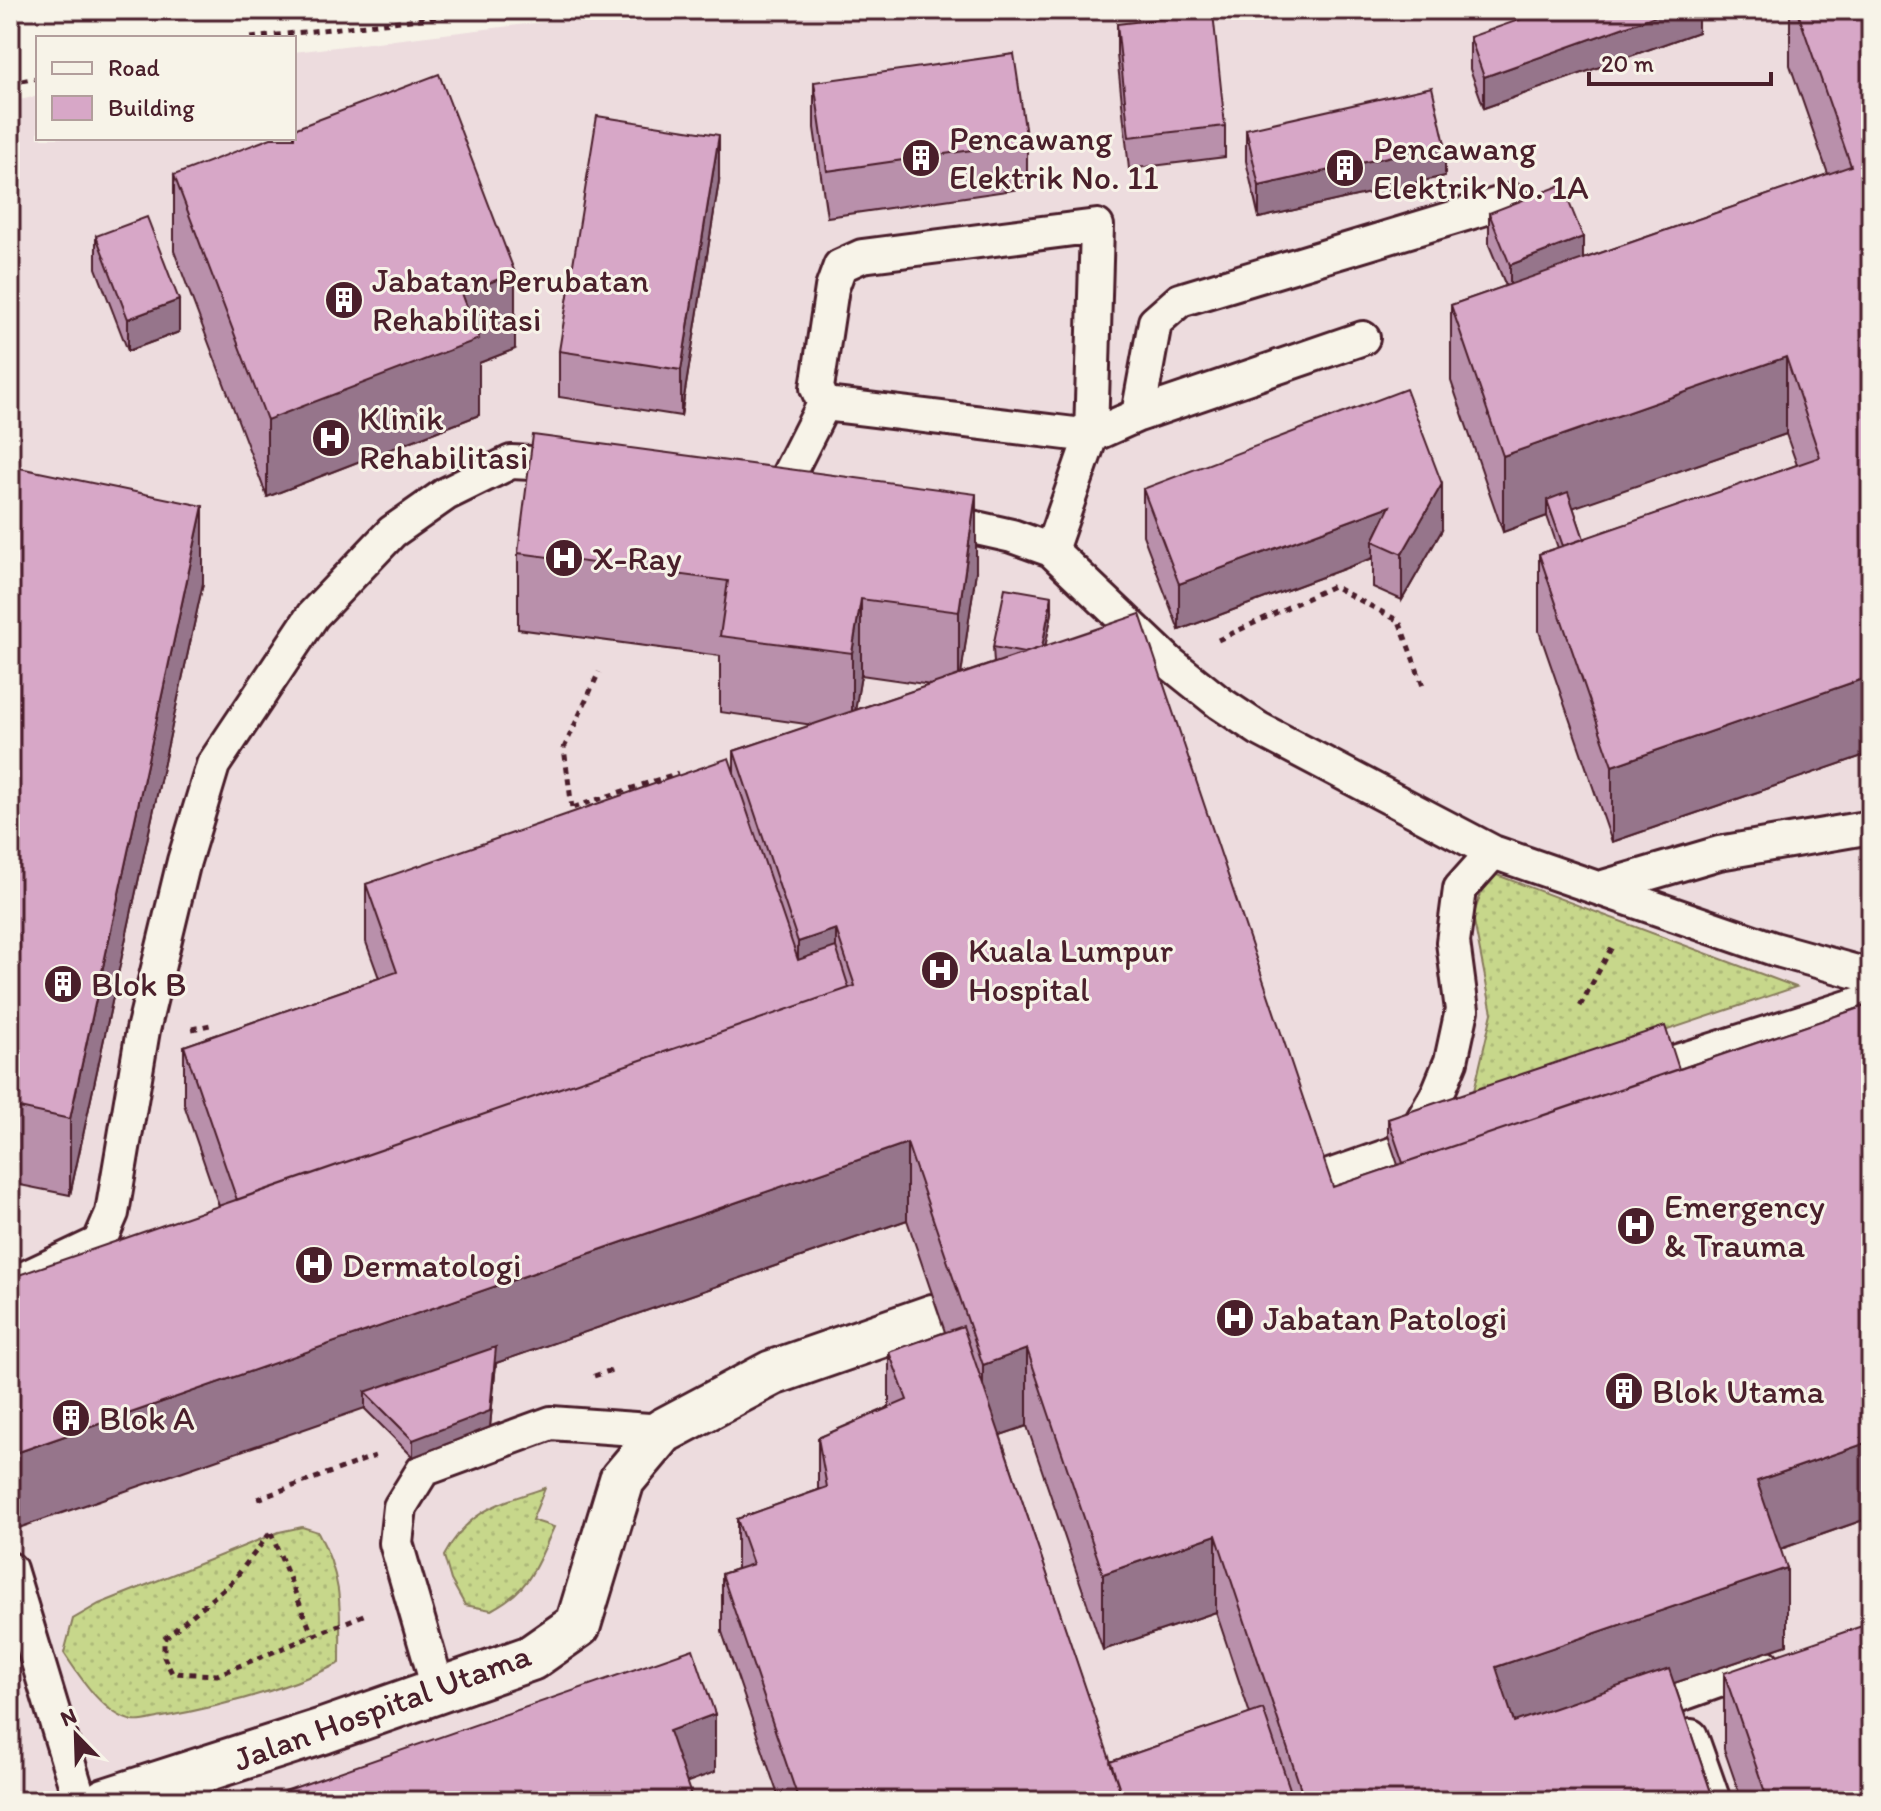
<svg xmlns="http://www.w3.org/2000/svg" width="1881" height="1811" viewBox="0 0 1881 1811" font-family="Itim,sans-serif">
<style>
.built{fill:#eddcde}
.garden{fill:url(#garden-dots);stroke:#887b5b;stroke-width:2}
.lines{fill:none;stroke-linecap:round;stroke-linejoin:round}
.service-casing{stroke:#4a1f2b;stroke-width:38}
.minor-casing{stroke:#4a1f2b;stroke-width:50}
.path{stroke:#4a1f2b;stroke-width:5;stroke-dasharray:6 6;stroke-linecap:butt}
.service{stroke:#f7f3e8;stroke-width:32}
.minor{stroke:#f7f3e8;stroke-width:44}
.wall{fill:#b990ab;stroke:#4a1f2b;stroke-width:2;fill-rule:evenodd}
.shaded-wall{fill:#96758b;stroke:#4a1f2b;stroke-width:2}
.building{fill:#d7a7c7;stroke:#4a1f2b;stroke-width:2}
.labels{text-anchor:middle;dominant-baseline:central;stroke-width:6;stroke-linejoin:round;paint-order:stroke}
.poi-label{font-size:34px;fill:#4a1f2b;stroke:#f7f3e8;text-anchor:start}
.street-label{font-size:34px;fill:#4a1f2b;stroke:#f7f3e8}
</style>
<defs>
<pattern id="garden-dots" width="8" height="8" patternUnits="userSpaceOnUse" patternTransform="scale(2)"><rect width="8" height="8" fill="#c7d78b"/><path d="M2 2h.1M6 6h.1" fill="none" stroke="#acb878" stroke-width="1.8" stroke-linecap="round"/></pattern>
</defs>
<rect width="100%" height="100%" fill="#f7f3e8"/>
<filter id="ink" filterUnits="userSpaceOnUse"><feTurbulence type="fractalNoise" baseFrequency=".0125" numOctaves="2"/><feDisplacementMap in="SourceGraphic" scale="16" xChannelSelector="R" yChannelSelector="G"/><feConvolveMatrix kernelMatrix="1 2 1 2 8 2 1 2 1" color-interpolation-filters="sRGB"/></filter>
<g filter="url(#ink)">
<path class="built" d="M 643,10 L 1871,10 L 1871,1801 L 10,1801 L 10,102 L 38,96 L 38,138 L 294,138 L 294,52 Z"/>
<path class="garden" d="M 1489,872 L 1796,987 L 1473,1095 L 1492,1013 L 1473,916 Z
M 545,1488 L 532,1520 L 554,1527 C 536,1566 531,1589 491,1610 L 465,1605 L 451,1580 L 444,1556 C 468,1510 499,1503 545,1488 Z
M 302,1527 L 318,1532 C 344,1581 340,1609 340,1663 C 285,1690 223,1706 163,1717 C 155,1718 141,1723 133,1721 C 103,1714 80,1677 64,1653 L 73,1619 L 99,1604 L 279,1532 Z"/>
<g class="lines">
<g class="service-casing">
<path id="service" d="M 1138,415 L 1155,322 L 1180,300 L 1512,200
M 781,489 L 824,404
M 932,518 L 1012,536 L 1051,550 L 1170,663 L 1220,703 L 1259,729 L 1493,852 L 1774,949 L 1871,976
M 1051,550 L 1091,436 L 1097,226 L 862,256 L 840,266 L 832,288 L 817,388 L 824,404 L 842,406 L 1091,436 L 1138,415 L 1363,338
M 1603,887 L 1719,853 L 1871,827
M 1411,1140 L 1437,1095 L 1451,1061 L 1462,1010 L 1453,942 L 1460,889 L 1493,852
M 10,1285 L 99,1243 L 112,1213 L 143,1030 L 184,861 L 213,765 L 313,615 L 392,532 L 446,494 L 511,462 L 574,465
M 10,1569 L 80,1801
M 438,1688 L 396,1543 L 400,1507 L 423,1470 L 551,1423 L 663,1431
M 1637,1710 L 1763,1665
M 1691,1736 L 1714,1801"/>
</g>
<g class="minor-casing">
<path id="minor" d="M 1622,1085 L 1871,1006
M 1316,1187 L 1453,1139
M 105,1801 L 323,1731 L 531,1658 L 578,1625 L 622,1480 L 663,1431 L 772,1373 L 933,1317"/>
</g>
<path class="path" d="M 251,38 L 498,10
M 10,83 L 38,78
M 1218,640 L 1333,586 L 1399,621 L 1423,686
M 572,808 L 564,748 L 599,672
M 575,818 L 572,808 L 678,773
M 1580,1006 L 1614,943
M 192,1029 L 210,1025
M 594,1376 L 612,1370
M 258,1499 L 375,1456
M 270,1533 L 232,1582 L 164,1639 L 164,1657 L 172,1673 L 217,1675 L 366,1614
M 271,1533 L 312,1634"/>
<use href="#service" class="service"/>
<use href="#minor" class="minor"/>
</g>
<path class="wall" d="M 1698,10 L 1698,32 L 1484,108 L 1470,69 L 1470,37 Z
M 1790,10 L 1871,10 L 1871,753 L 1612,842 L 1539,631 L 1539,554 L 1558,548 L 1547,516 L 1503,532 L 1451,381 L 1451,305 L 1506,286 L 1489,245 L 1489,213 L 1583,259 L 1828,174 L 1790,65 ZM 1786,434 L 1797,465 L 1584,539 L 1573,507 Z
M 1117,24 L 1225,126 L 1225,157 L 1129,169 L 1117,55 Z
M 814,82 L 1027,142 L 1027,188 L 827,217 L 814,128 Z
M 1246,129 L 1445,176 L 1259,218 L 1246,161 Z
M 174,175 L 515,349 L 479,363 L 479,415 L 267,497 L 174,251 Z
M 719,181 L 681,416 L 559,397 L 559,351 Z
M 96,236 L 179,332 L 128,351 L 96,268 Z
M 10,466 L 203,583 L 70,1195 L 10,1183 Z
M 1143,489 L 1442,530 L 1402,600 L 1373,587 L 1373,558 L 1179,630 L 1143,535 Z
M 518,553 L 976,571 L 961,674 L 994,663 L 993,647 L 1052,613 L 1045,646 L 1333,1187 L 1398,1165 L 1388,1135 L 1388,1119 L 1679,1069 L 1871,1004 L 1871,1524 L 1869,1518 L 1781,1549 L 1787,1645 L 1674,1683 L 1714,1801 L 780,1801 L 722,1632 L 722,1574 L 737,1569 L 737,1519 L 818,1490 L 818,1438 L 889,1407 L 889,1352 L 945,1332 L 907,1220 L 496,1363 L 490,1427 L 413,1457 L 365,1409 L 219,1206 L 184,1104 L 184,1046 L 379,978 L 366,942 L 366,884 L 734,773 L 734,751 L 813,725 L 720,712 L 720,656 L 518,629 ZM 861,675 L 931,685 L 855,710 ZM 1027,1426 L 1103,1650 L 1216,1612 L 1250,1714 L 1110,1762 L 1000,1435 Z
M 1724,1673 L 1871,1801 L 1742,1801 L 1724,1749 Z"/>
<path class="shaded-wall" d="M 1672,10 L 1698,10 L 1698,32 L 1484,108 L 1484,77 Z
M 719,135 L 719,181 L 681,416 L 681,370 Z
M 1445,144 L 1445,176 L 1259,218 L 1259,186 Z
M 1583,237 L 1583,268 L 1510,297 L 1510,265 Z
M 515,273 L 515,349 L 479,363 L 479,415 L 267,497 L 267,420 L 462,293 Z
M 179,300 L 179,332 L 128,351 L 128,319 Z
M 1786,357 L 1786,434 L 1552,515 L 1547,500 L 1547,516 L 1503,532 L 1503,456 Z
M 1442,484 L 1442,530 L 1402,600 L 1402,554 Z
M 976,494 L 976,571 L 959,689 L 959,612 Z
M 203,506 L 203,583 L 70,1195 L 70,1119 Z
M 1390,506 L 1373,541 L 1373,558 L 1179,630 L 1179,584 Z
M 1052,596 L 1052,613 L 1040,673 L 1040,657 Z
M 861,599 L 861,675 L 852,730 L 852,653 Z
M 1871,676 L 1871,753 L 1612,842 L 1612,766 Z
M 836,929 L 836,1005 L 798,1018 L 798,942 Z
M 907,1143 L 907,1220 L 496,1363 L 490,1427 L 413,1457 L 413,1440 L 365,1392 L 365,1408 L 10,1531 L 10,1455 Z
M 1027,1349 L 1027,1426 L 983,1441 L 983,1365 Z
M 1869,1442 L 1869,1518 L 1757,1557 L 1757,1481 Z
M 1216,1535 L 1216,1612 L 1103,1650 L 1103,1574 Z
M 1787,1568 L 1787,1645 L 1496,1743 L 1496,1667 Z
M 715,1714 L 715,1772 L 669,1789 L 669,1731 Z
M 1871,1795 L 1871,1801 L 1853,1801 Z"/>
<path class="building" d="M 1547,10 L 1672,10 L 1484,77 L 1470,37 Z
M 1797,10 L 1871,10 L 1871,328 L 1870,328 L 1871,332 L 1871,676 L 1612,766 L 1539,554 L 1820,457 L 1786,357 L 1503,456 L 1451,305 L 1851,166 Z
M 1213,13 L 1225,126 L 1129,137 L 1117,24 Z
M 1014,54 L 1027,142 L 827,171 L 814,82 Z
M 439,74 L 515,273 L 462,293 L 479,339 L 267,420 L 174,175 L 271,138 L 294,138 L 294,129 Z
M 1432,87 L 1445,144 L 1259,186 L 1246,129 Z
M 597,116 L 719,135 L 681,370 L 559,351 Z
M 1562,185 L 1583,237 L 1510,265 L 1489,213 Z
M 147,217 L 179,300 L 128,319 L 96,236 Z
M 1406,389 L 1442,484 L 1402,554 L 1373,541 L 1390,506 L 1179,584 L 1143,489 Z
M 533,435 L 976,494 L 959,612 L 861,599 L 852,653 L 720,636 L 728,581 L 518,553 Z
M 10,466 L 203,506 L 70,1119 L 10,1106 Z
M 1568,492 L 1584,539 L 1563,546 L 1547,500 Z
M 1005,588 L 1052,596 L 1042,647 L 1024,653 L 993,647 Z
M 1140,614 L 1333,1187 L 1871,1004 L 1871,1448 L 1869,1442 L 1757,1481 L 1787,1568 L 1496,1667 L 1514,1722 L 1669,1669 L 1714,1801 L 1305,1801 L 1216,1535 L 1103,1574 L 1027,1349 L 983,1365 L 907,1143 L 10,1455 L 10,1278 L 855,986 L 836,929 L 798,942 L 734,751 Z
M 729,758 L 798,960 L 836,947 L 849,988 L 237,1200 L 184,1046 L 397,972 L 366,884 Z
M 1665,1026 L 1679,1069 L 1403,1163 L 1388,1119 Z
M 963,1326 L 1124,1801 L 799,1801 L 722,1574 L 753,1564 L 737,1519 L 827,1487 L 818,1438 L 907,1400 L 889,1352 Z
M 496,1347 L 490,1411 L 413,1440 L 365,1392 Z
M 1871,1623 L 1871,1795 L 1853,1801 L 1768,1801 L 1724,1673 Z
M 693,1649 L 715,1714 L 669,1731 L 693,1801 L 288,1801 L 285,1791 Z
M 1263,1709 L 1294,1801 L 1124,1801 L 1110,1762 Z"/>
</g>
<defs>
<g id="building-disc" transform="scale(2)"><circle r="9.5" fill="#4a1f2b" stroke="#f7f3e8"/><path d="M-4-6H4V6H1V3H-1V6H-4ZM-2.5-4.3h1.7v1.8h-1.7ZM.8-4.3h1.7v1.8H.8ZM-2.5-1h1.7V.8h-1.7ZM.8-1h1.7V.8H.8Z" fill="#fff"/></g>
<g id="hospital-disc" transform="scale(2)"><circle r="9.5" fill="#4a1f2b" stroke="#f7f3e8"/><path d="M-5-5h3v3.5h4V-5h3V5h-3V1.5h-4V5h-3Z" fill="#fff"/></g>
</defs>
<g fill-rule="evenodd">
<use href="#building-disc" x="921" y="158"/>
<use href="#building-disc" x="1345" y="168"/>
<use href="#building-disc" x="344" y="300"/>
<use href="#hospital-disc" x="331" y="438"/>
<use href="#hospital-disc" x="564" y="558"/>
<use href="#hospital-disc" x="940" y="970"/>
<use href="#building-disc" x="63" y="984"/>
<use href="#hospital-disc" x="1636" y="1226"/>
<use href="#hospital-disc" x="314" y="1265"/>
<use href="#hospital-disc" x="1235" y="1318"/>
<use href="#building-disc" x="1624" y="1391"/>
<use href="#building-disc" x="71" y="1418"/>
</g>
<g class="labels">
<g class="poi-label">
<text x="949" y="138">Pencawang<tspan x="949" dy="39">Elektrik No. 11</tspan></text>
<text x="1373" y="148">Pencawang<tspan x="1373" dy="39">Elektrik No. 1A</tspan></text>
<text x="372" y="280">Jabatan Perubatan<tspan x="372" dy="39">Rehabilitasi</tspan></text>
<text x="359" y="418">Klinik<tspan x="359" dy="39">Rehabilitasi</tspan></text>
<text x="592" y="558">X-Ray</text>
<text x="968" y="950">Kuala Lumpur<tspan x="968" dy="39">Hospital</tspan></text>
<text x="91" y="984">Blok B</text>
<text x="1664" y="1206">Emergency<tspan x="1664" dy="39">&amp; Trauma</tspan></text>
<text x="342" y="1265">Dermatologi</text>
<text x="1263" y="1318">Jabatan Patologi</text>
<text x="1652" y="1391">Blok Utama</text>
<text x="99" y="1418">Blok A</text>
</g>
<g class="street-label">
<text transform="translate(382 1707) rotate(-20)">Jalan Hospital Utama</text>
</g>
</g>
<rect width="1881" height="1811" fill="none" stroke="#f7f3e8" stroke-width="40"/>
<rect x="20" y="20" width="1841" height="1771" fill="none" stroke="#4a1f2b" stroke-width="3" filter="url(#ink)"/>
<rect x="36" y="36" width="260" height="104" fill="#f7f3e8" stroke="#b29e9c" stroke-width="2"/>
<rect x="52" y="62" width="40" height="12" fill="#f7f3e8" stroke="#b29e9c" stroke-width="2"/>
<text x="108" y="76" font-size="24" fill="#4a1f2b">Road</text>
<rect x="52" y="96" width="40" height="24" fill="#d7a7c7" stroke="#b29e9c" stroke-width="2"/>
<text x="108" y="116" font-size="24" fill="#4a1f2b">Building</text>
<g transform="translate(76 1735) rotate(337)" stroke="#f7f3e8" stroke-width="6" paint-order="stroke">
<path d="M0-6L14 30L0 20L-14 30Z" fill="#4a1f2b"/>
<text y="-12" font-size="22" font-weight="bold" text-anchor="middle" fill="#4a1f2b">N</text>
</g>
<path d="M1589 72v12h182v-12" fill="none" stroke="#4a1f2b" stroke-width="4"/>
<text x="1601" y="72" font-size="24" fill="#4a1f2b" stroke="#f7f3e8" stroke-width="6" paint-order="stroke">20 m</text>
</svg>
